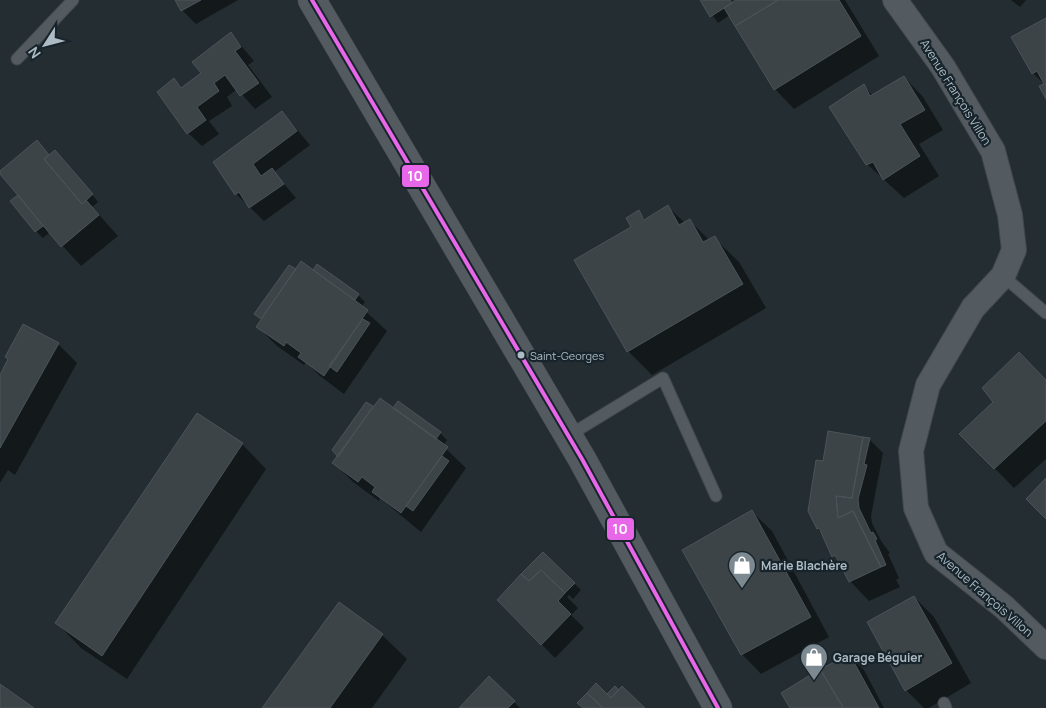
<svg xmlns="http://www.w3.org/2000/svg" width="1046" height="708" viewBox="0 0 1046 708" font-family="Manrope,sans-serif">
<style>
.shadow{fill:#0007}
.building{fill:#3c4447;stroke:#4b545a}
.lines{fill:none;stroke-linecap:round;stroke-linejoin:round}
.service-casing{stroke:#42484c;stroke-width:13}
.minor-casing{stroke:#42484c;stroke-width:26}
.tertiary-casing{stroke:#42484c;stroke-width:29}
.service{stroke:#535b60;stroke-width:11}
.minor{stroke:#535b60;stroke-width:24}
.tertiary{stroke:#535b60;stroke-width:28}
.bus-1-casing{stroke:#18242b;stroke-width:8}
.bus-1{stroke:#e866e8;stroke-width:4}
.bus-dot{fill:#acbbc4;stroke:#18242b;stroke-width:2}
.labels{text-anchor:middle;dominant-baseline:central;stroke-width:4.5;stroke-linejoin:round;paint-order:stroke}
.bus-label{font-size:11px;fill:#acbbc4;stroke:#18242b;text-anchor:start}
.street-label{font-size:12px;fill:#acbbc4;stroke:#18242b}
.poi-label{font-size:12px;font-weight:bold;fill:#acbbc4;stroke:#18242b;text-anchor:start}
.line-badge{stroke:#18242b;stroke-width:2}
.badge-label{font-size:14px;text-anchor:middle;font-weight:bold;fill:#fff}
</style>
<rect width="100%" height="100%" fill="#242d31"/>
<path class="shadow" d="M 177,0 L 238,0 L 196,24 L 182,10 Z
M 701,0 L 731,0 L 733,3 L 738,0 L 845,0 L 879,56 L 794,109 L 775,89 L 730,15 L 718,23 Z
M 1011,0 L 1026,0 L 1020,7 Z
M 1046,20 L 1046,97 L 1045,85 L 1033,73 Z
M 231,34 L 254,61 L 248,65 L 272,97 L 255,109 L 237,89 L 227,97 L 232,106 L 209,121 L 219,134 L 202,146 L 188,133 L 174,80 L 182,88 L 202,73 Z
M 904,77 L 923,97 L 943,130 L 919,144 L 939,176 L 904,198 L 867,164 L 864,86 L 873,96 Z
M 282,112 L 310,145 L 274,172 L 296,198 L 264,221 L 236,194 Z
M 37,142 L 50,156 L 62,158 L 98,202 L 92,207 L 118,236 L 81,266 L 50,232 L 43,238 L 36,231 L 19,196 L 0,172 Z
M 668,207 L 685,223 L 690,221 L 709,240 L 714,238 L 739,262 L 766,308 L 652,375 L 628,351 L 633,227 L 638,212 L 646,220 Z
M 296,271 L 313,272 L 358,295 L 365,302 L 361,307 L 387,331 L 344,394 L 320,376 L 306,362 L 304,365 L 277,346 L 258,327 L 262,320 L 256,314 Z
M 58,344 L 77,363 L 15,475 L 8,470 L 0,483 L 0,378 Z
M 1046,381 L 1046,459 L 1014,488 L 961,434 L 995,402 Z
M 366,403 L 374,408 L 393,409 L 398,403 L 440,433 L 447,440 L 443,446 L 466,468 L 421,532 L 380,498 L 379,501 L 353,482 L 334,463 Z
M 869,439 L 883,453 L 871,516 L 872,523 L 881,541 L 890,553 L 888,554 L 899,578 L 896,580 L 900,587 L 869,601 L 850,581 L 818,529 L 824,463 Z
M 242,444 L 266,469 L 127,679 L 81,648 L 57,623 Z
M 752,512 L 772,531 L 829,637 L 761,674 L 742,654 Z
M 543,554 L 581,590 L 573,599 L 569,595 L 567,597 L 578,608 L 571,615 L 584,628 L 555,658 L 498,600 Z
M 914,597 L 934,617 L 971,683 L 929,708 L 924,708 L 906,690 Z
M 339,603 L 382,635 L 407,659 L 372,708 L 264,708 Z
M 850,657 L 864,670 L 884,708 L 791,708 L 820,670 Z
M 489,678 L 520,708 L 460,708 Z"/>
<path class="building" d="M 175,0 L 201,0 L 181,11 Z
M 700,0 L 730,0 L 732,3 L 710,17 Z
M 736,0 L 777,0 L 777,1 L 735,26 L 724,8 Z
M 839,0 L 861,36 L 774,90 L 735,26 L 778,0 Z
M 1046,18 L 1046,99 L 1039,86 L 1044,84 L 1037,71 L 1032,74 L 1011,37 Z
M 231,32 L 241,47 L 235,51 L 259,83 L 240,96 L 225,75 L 214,83 L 219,91 L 197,107 L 206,120 L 187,134 L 157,92 L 174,78 L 181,88 L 201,73 L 192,62 Z
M 904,76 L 925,110 L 900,124 L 920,156 L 883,180 L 873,162 L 866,165 L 829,107 L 864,84 L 870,96 Z
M 282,111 L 297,131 L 253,164 L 261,176 L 272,168 L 284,184 L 249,208 L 239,192 L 235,195 L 213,162 Z
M 37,140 L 49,155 L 44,159 L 82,204 L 86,200 L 99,215 L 61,247 L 0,174 L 0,171 Z
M 55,150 L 93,194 L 82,204 L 44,159 Z
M 18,195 L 43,226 L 35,232 L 10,201 Z
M 668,205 L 679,225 L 690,219 L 703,242 L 715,236 L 743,284 L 627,352 L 574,260 L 631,227 L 626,218 L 639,210 L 644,220 Z
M 301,261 L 368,310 L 324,376 L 298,357 L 301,353 L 286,342 L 284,346 L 256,327 Z
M 317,264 L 359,294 L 355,300 L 313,270 Z
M 289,265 L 296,269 L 261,319 L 254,314 Z
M 363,319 L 370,323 L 337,372 L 329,366 Z
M 23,324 L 59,343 L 0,448 L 0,375 L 8,359 L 5,357 Z
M 1019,352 L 1046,380 L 1046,421 L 994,469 L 959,434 L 993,402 L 982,388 Z
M 380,398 L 448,447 L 401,513 L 372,492 L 375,487 L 362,477 L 358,482 L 332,463 Z
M 398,401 L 441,432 L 436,439 L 393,408 Z
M 366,402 L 373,406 L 338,457 L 332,450 Z
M 197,413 L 243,443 L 102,656 L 55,623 Z
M 828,431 L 863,437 L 852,498 L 836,496 L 838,518 L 853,511 L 881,567 L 849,582 L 835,555 L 832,557 L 819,528 L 817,529 L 808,511 L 816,460 L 823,461 Z
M 863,437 L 870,438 L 864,464 L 867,465 L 858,499 L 859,508 L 871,533 L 873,532 L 877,539 L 875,540 L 886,565 L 881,567 L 853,511 L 838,518 L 836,496 L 852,498 Z
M 442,456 L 449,461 L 413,511 L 406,506 Z
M 1046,478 L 1046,519 L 1026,499 Z
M 752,510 L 811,617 L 741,655 L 682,550 Z
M 543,552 L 575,583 L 565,593 L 541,570 L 529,581 L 521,574 Z
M 541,570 L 565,593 L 558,601 L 571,614 L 541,645 L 497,600 L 521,574 L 529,581 Z
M 914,596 L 952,663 L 905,691 L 867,622 Z
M 339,602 L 383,634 L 330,708 L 262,708 Z
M 850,655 L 879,708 L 844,708 L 820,669 Z
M 820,669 L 843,708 L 790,708 L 781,693 Z
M 489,676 L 515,701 L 508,708 L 459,708 Z
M 596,683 L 611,698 L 622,686 L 645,708 L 603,708 L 587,693 Z
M 0,684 L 34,708 L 0,708 Z
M 615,686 L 619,690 L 611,698 L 607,694 Z
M 587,693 L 603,708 L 583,708 L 577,703 Z"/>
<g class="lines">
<g class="service-casing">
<path id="service" d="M 17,59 L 73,0
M 1003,276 L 1046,313
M 568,436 L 663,378 L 716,496
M 944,703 L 946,708"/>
</g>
<g class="minor-casing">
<path id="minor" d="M 895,0 L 943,67 L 993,151 L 1010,215 L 1014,250 L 1003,276 L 973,308 L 928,385 L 911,451 L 916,508 L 936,553 L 1004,607 L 1046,647"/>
</g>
<g class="tertiary-casing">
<path id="tertiary" d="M 312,0 L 582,459 L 718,708"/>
</g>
<use href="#service" class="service"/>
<use href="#minor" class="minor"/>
<use href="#tertiary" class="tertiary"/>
<g class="bus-1-casing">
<path id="bus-1" d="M 312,0 L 582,459 L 718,708"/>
</g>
<use href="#bus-1" class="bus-1"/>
</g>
<defs>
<g id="shop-pin" transform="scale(1.4375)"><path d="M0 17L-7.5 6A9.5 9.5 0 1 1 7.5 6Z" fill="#7c8991" stroke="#18242b"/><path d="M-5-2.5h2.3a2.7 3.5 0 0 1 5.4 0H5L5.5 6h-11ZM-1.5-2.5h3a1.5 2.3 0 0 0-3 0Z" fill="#fff"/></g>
</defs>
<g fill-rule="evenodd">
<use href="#shop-pin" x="742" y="565"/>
<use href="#shop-pin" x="814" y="657"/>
</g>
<circle class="bus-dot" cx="521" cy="355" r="4.5"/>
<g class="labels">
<g class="bus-label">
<text x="530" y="355">Saint-Georges</text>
</g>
<g class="street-label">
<text transform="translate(956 92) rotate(58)">Avenue François Villon</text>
<text transform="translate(985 594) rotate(41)">Avenue François Villon</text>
</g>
<g class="poi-label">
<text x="761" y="565">Marie Blachère</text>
<text x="833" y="657">Garage Béguier</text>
</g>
</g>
<g class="line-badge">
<rect x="401" y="164" width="29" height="24" rx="5" fill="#e866e8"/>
<rect x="606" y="517" width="29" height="24" rx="5" fill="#e866e8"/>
</g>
<g class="badge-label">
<text x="415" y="181">10</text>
<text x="620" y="534">10</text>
</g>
<g transform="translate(45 45) rotate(234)" stroke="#18242b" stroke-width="4" paint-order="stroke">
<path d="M0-4L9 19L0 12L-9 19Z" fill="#acbbc4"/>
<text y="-8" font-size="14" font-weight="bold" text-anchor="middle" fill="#acbbc4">N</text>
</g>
</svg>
